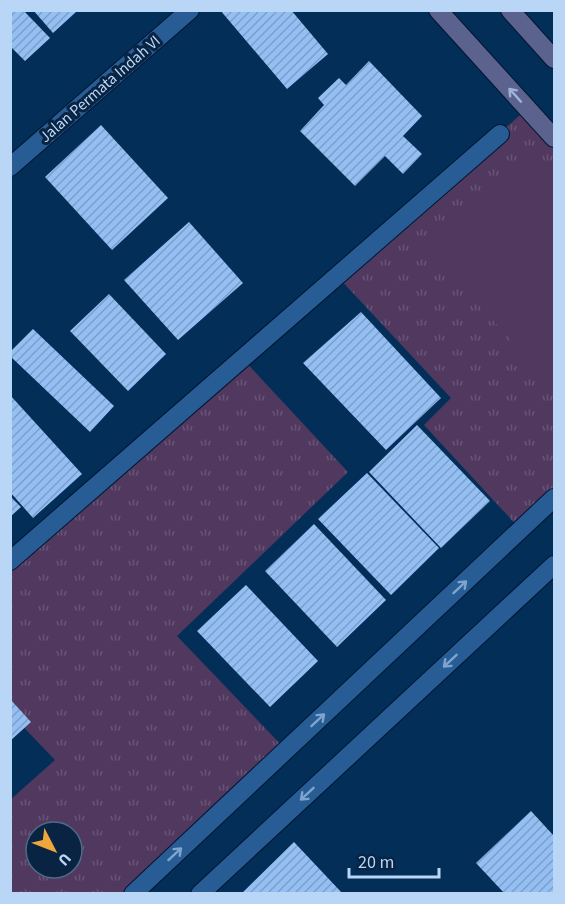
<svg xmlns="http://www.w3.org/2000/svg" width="565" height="904" viewBox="0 0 565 904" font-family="'Source Sans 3',sans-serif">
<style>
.grass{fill:url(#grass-tufts);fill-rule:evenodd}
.pitch{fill:#51385f}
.building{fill:url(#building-hatch)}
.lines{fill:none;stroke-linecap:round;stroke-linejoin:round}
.street-casing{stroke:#001632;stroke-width:20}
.secondary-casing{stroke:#001632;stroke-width:20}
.street{stroke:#275c95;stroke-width:18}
.secondary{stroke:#5b628e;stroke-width:18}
.oneway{stroke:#9eb3d7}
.oneway2{stroke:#7fa5cf}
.labels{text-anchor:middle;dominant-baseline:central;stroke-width:6;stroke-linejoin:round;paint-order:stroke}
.street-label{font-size:16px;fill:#bad6f6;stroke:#082442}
</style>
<defs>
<pattern id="grass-tufts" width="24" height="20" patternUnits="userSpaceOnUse" patternTransform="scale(1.5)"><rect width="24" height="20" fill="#51385f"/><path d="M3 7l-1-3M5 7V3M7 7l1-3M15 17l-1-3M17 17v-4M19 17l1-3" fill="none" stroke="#685477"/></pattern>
<pattern id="building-hatch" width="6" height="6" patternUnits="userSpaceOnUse" patternTransform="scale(1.5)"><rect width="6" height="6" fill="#93bff3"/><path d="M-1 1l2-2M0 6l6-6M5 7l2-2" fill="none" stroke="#7c9fc9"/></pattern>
</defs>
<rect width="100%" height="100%" fill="#032e57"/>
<path class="grass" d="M 527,109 L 554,138 L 554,498 L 521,530 L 424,425 L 451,398 L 337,276 Z
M 242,358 L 348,472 L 177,636 L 286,750 L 133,893 L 11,893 L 10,800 L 55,760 L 11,714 L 11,561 ZM 36,832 L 72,832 L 72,868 L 36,868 Z"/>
<path class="pitch" d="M 533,149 L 554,173 L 554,388 L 427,247 Z"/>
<path class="building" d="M 10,10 L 23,10 L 50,38 L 25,61 L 10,46 Z
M 33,10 L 75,10 L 76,12 L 53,33 Z
M 220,10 L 291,10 L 328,54 L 287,89 Z
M 369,61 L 422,116 L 403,136 L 422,154 L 403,174 L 385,156 L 355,186 L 300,131 L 324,105 L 318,98 L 339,78 L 346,85 Z
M 101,125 L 168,198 L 112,250 L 45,177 Z
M 189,222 L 243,283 L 178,340 L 124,280 Z
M 109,294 L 166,354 L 128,391 L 70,331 Z
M 361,312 L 441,398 L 386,450 L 303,363 Z
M 33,329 L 114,406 L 90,432 L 10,356 L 10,352 Z
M 10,395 L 82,474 L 33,518 L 10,492 Z
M 417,425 L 490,501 L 441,548 L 369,472 Z
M 367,473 L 439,548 L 391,595 L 318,519 Z
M 10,496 L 21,507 L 10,517 Z
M 314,524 L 386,600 L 337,647 L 265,571 Z
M 246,585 L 318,661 L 270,707 L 197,631 Z
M 10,699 L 31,722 L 10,741 Z
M 531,811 L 554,836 L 554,894 L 505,894 L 476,863 Z
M 294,842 L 343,894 L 241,894 Z"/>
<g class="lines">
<g class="street-casing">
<path id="street" d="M 10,167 L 190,10
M 10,561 L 500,134
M 133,894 L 554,498
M 200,894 L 554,565"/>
</g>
<g class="secondary-casing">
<path id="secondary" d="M 438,10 L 554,138
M 510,10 L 554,59"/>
</g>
<use href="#street" class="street"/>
<use href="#secondary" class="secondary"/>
</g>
<defs><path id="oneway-shaft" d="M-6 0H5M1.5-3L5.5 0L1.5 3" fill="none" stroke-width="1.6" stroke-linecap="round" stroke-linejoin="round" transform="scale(1.5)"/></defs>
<use class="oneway" href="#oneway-shaft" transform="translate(515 95) rotate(-132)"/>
<g class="oneway2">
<use href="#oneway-shaft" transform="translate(460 587) rotate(-43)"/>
<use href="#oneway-shaft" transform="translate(450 661) rotate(137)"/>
<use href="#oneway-shaft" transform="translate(318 720) rotate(-43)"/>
<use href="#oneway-shaft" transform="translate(307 794) rotate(137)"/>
<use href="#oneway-shaft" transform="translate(175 854) rotate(-43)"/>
</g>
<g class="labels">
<g class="street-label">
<text transform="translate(100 89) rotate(-41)">Jalan Permata Indah VI</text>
</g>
</g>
<rect width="565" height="904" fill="none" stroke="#bad6f6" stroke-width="24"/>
<g transform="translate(54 850) rotate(132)"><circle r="28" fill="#082442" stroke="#4f6b8a" stroke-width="1.5"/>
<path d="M0-4.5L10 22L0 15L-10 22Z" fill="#efa73d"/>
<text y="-9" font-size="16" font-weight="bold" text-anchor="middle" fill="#bad6f6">U</text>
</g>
<path d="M349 868v9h90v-9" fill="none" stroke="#bad6f6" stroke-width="3"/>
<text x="358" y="868" font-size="18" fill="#bad6f6" stroke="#082442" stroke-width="4.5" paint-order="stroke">20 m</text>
</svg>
